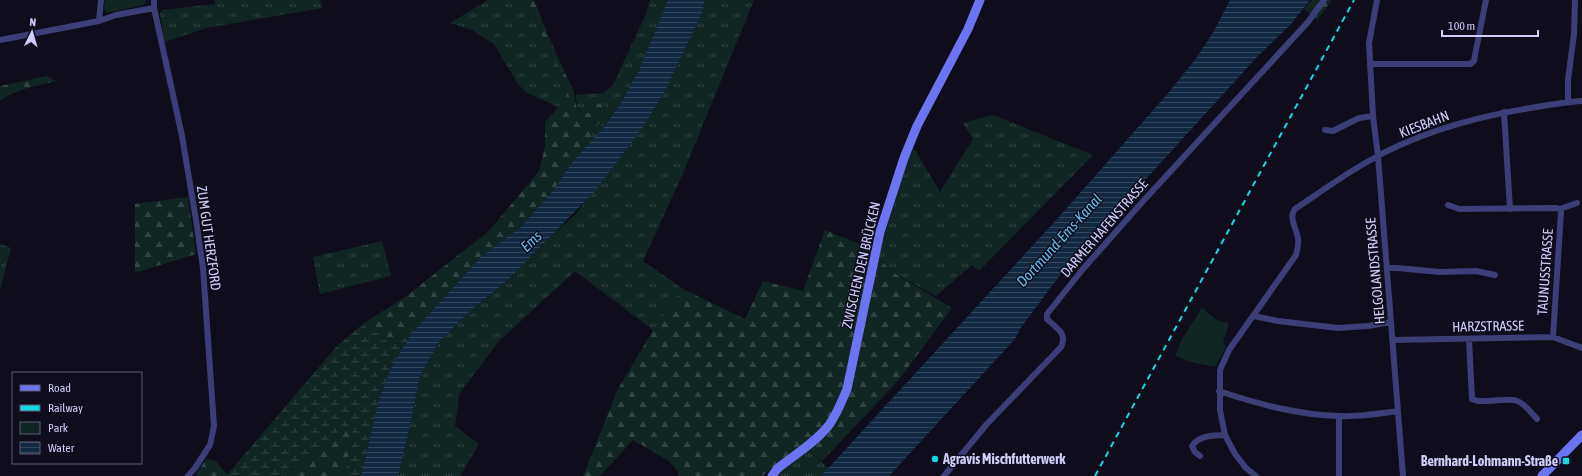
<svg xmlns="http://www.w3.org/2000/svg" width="1582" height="476" viewBox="0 0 1582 476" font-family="'Asap Condensed',sans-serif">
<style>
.grass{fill:url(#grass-tufts)}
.forest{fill:url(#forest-firs)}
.wetland{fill:url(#wetland-marsh)}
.park{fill:#112623}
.water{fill:url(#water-rules)}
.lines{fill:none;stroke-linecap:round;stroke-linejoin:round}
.street{stroke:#3c3f77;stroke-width:6}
.secondary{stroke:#6d74f2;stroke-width:9}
.rail{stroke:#14dadf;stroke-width:2;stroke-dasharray:6 5;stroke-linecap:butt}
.poi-dot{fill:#14dadf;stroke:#0f0d1c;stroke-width:1.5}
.labels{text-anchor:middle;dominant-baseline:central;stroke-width:3;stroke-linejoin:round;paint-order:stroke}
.street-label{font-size:14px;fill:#cfcdfa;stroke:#0f0d1c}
.poi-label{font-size:14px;font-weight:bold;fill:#cfcdfa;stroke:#0f0d1c;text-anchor:start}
.water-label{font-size:15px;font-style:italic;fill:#65bbf1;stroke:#0f0d1c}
</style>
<defs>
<pattern id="grass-tufts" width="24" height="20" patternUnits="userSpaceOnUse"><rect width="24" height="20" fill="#112623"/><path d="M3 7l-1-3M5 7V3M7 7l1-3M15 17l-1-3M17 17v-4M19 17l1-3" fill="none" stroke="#344"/></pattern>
<pattern id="forest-firs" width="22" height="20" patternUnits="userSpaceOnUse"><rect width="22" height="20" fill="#112623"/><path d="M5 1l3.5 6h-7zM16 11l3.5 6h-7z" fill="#344"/></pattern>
<pattern id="wetland-marsh" width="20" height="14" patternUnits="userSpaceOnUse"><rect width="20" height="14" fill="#112623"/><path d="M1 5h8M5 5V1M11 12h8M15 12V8" fill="none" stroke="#344"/></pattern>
<pattern id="water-rules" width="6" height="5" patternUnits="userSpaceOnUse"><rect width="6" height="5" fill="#122841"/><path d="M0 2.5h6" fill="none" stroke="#33465d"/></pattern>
</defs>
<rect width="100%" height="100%" fill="#0f0d1c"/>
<path class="grass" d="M 215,0 L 320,0 L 323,8 L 206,28 L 165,42 L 160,14 L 162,10 L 215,4 Z
M 488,0 L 526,0 L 567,88 L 566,99 L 558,107 L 527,93 L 518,84 L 494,44 L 472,30 L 450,23 Z
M 650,0 L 668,0 L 639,70 L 621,103 L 591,143 L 591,133 L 607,113 C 589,112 576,120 576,95 L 603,93 L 613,85 L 646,14 Z
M 705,0 L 754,0 L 684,171 L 643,261 L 683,289 L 653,330 L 575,271 L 499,341 L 459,394 L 455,426 L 479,444 L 460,476 L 398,476 L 408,435 L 420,376 L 439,342 L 470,311 L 508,280 L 552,235 L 575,215 L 644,126 L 666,89 L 702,13 Z
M 993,115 L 1093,155 L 979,271 L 972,265 L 936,296 L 891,271 L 878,256 L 910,152 L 915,150 L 940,192 L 973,139 L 963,123 Z
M 382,241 L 391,276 L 320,294 L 313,257 Z
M 0,244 L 11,248 L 0,290 Z
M 802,446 L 829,468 L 821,476 L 777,476 Z"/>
<path class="forest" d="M 526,0 L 534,0 C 546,30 558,60 573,89 C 576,96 574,107 580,112 C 584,114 588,113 592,112 L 595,105 L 601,103 L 606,106 L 607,113 L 591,133 L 591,143 L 574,160 L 551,193 L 520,228 L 482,257 L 411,334 L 397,344 L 386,341 L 380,333 L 368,332 L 364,323 L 405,297 L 489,231 L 539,171 L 545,147 L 545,122 L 566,99 L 567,88 Z
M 1312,0 L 1332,0 L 1317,20 L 1304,9 Z
M 47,76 L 56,81 L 20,90 L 0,100 L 0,86 Z
M 188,197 L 196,254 L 135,273 L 135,204 Z
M 825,230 L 870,248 L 891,271 L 952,308 L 898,381 L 822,461 L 802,446 L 762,476 L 678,476 L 679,473 L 669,461 L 633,440 L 600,476 L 583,476 L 618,389 L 653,330 L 683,289 L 745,319 L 763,281 L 803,291 Z
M 350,429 L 355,435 L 343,476 L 281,476 L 339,432 Z
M 206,459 L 215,460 L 228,476 L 195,476 Z"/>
<path class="wetland" d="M 364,323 L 368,332 L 380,333 L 386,341 L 397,344 L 411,334 L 392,366 L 380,396 L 361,476 L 343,476 L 355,436 L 350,429 L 339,432 L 281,476 L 228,476 L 227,475 L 336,347 Z"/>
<path class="park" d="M 105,0 L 146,0 L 144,5 L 107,13 L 104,9 Z
M 1202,308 L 1215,319 L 1229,324 L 1223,341 L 1226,347 L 1215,367 L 1191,362 L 1175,356 L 1182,339 Z"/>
<path class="water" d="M 668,0 L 705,0 L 702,13 L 666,89 L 644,126 L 595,191 L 508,280 L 470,311 L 439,342 L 420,376 L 408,435 L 398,476 L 361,476 L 380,396 L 392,366 L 411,334 L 482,256 L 520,228 L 551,193 L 574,160 L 603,128 L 621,103 L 639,70 Z
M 1230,0 L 1310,0 L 1292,23 L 1256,58 L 1066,267 L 1022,326 L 1015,339 L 889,476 L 821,476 L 1058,218 L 1170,91 L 1197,57 L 1214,31 Z"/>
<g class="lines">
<path class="street" d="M 154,0 L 154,8 L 182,136 L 196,220 L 203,268 L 214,426 L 210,445 L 195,468 L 188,476
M 1377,0 L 1369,43 L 1373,116 L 1378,156 L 1403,476
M 99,21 L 101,0
M 0,40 L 99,21 L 116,15 L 154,8
M 1371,64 L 1470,64 L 1474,61 L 1475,55 L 1486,0
M 1568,102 L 1568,80 L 1574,34 L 1575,0
M 1504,112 L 1510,209
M 1325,130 L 1333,131 L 1359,118 L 1373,116
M 1448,205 L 1459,209 L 1557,208 L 1560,209 L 1577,203
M 1387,268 L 1397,268 L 1440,272 L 1476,271 L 1495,275
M 1254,316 L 1278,321 L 1338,328 L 1368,326 L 1391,322
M 1553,337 L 1561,212 L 1560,209
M 1469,339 L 1472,399 C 1477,402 1483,401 1488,401 C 1518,399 1517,396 1537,419
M 1392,340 L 1553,337 L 1582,348
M 1219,391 C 1258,404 1298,415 1339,416 C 1359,417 1378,414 1397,411
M 1339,416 L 1339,476
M 1200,456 L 1195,452 L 1192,446 C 1199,435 1213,436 1225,435
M 944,476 L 986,425 L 1061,347 C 1068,333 1056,328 1047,319 L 1047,314 L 1083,269 L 1145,199 L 1308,22 L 1324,0
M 1256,476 L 1246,468 L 1235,454 L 1225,435 L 1220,410 L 1220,370 L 1229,350 L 1296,255 C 1297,250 1299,245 1298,239 C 1297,229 1288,218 1295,209 C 1319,193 1342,176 1367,162 C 1417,133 1474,117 1531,108 C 1548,105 1565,102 1582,101"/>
<path class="secondary" d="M 772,476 L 777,469 C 794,455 815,443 829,425 C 837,414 842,401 847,389 L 880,232 L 904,158 L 917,126 L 968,29 L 980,0
M 1542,476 L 1582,435"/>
<path class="rail" d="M 1095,476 L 1354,0"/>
</g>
<g class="poi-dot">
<circle cx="935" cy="459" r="4"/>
<rect x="1562" y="457" width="8" height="8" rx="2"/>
</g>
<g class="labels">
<g class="street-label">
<text transform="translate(1424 124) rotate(-21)">KIESBAHN</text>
<text transform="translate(1104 228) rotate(-49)">DARMER HAFENSTRASSE</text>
<text transform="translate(209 238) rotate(82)">ZUM GUT HERZFORD</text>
<text transform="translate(861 265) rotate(-77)">ZWISCHEN DEN BRÜCKEN</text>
<text transform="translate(1375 271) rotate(-95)">HELGOLANDSTRASSE</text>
<text transform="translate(1545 272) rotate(-86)">TAUNUSSTRASSE</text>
<text transform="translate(1488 326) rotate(-1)">HARZSTRASSE</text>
</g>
<g class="poi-label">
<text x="943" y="459">Agravis Mischfutterwerk</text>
<text x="1558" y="461" text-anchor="end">Bernhard-Lohmann-Straße</text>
</g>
<g class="water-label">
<text transform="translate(1059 240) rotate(-48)">Dortmund-Ems-Kanal</text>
<text transform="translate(531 241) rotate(-43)">Ems</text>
</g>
</g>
<rect x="12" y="372" width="130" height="92" fill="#0f0d1c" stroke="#5c5a75"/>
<rect x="20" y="385" width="20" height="6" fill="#6d74f2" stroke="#5c5a75"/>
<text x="48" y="392" font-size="12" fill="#cfcdfa">Road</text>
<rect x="20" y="405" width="20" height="6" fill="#14dadf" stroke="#5c5a75"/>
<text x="48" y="412" font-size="12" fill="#cfcdfa">Railway</text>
<rect x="20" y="422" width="20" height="12" fill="#112623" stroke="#5c5a75"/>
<text x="48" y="432" font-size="12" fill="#cfcdfa">Park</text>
<rect x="20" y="442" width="20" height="12" fill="url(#water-rules)" stroke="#5c5a75"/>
<text x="48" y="452" font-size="12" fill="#cfcdfa">Water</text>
<g transform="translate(32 32) rotate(5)" stroke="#0f0d1c" stroke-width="3" paint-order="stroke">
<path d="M0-3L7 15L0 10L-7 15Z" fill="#cfcdfa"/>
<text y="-6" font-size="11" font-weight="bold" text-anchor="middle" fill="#cfcdfa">N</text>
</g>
<path d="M1442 30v6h96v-6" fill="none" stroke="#cfcdfa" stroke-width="2"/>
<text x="1448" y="30" font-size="12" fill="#cfcdfa" stroke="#0f0d1c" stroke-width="3" paint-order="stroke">100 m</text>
</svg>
